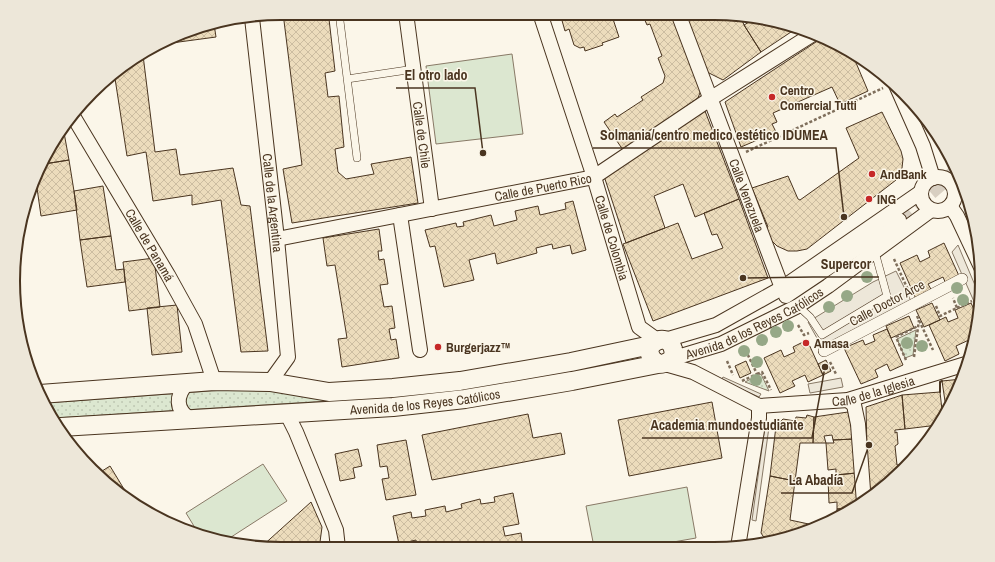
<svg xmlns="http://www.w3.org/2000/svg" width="995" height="562" viewBox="0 0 995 562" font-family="'Archivo Narrow',sans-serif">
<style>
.green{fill:url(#green-dots);stroke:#887966}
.pitch{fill:#dce7d0;stroke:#887966}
.parking{fill:#ede7d9;stroke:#887966}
.building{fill:url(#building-cross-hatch);stroke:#4a3520}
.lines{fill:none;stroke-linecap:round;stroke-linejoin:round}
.minor-tunnel{stroke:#d8cfc1;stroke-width:14;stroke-dasharray:14 7;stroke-linecap:butt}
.service-casing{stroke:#4a3520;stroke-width:8}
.pedestrian-casing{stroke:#4a3520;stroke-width:12}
.minor-casing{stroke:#4a3520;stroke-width:16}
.tertiary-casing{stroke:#4a3520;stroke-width:20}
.path{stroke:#7f6f5c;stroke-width:2.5;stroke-dasharray:3 2;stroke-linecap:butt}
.service{stroke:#fbf6e9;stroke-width:7}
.pedestrian{stroke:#fbf6e9;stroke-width:11}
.minor{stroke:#fbf6e9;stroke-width:14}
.tertiary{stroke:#fbf6e9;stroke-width:18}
.fence{stroke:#4a3520;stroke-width:1;stroke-dasharray:5 2;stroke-linecap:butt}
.wall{stroke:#4a3520;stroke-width:2}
.tree{fill:#96a887}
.poi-dot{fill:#c62828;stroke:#fbf6e9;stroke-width:1.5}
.labels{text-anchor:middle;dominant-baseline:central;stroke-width:3;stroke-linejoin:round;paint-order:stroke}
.poi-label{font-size:13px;font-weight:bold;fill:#4a3520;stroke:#fbf6e9;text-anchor:start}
.street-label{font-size:13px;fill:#4a3520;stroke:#fbf6e9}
.rim{fill:none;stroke:#4a3520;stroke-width:2}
.leader{fill:none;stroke:#4a3520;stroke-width:1.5}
.callout-dot{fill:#4a3520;stroke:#fbf6e9;stroke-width:1.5}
.callout-label{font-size:14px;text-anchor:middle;font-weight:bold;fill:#4a3520;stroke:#fbf6e9;stroke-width:3;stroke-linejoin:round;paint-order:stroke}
</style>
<defs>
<pattern id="green-dots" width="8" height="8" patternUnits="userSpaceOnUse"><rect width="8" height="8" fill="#dce7d0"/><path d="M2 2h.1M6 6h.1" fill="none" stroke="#bec7b2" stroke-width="1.8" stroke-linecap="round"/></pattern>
<pattern id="building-cross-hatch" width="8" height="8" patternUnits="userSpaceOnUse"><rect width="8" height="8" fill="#ecdcbc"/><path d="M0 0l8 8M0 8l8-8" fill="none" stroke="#ccbda1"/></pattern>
</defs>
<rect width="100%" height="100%" fill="#fbf6e9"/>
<path class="green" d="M 916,330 L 913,355 L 905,358 L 897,339 Z
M 761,374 L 769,391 L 745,382 Z
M 224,390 L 271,391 L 344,400 L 55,418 L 45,403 Z"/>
<path class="pitch" d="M 512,54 L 523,134 L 436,144 L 426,66 Z
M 263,464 L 287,501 L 225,541 L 200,536 L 186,513 Z
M 687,487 L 696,538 L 645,547 L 594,547 L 586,506 Z"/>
<path class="parking" d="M 941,142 L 951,157 L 943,156 L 939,145 Z
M 956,167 L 967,195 L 964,199 L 950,169 L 953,169 Z
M 958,245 L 980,297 L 980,315 L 952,252 Z
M 896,271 L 912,303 L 823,349 L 808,322 L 873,282 Z
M 723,377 L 761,394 L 759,397 L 721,380 Z
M 841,378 L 843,387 L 810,393 L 808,384 Z
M 765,426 L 769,427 L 756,521 L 752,520 Z"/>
<path class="building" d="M 283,13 L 319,13 L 320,19 L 329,19 L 335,71 L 325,73 L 328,97 L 339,96 L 344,147 L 335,149 L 338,172 L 346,179 L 374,174 L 371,164 L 411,157 L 418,203 L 292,223 L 283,169 L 302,165 Z
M 562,13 L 611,13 L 619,37 L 602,43 L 603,45 L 585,51 L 584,47 L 580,48 L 574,45 L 569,29 L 565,31 L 561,17 L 563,16 Z
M 650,13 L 674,13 L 701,90 L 698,98 L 623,150 L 604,122 L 615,114 L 617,117 L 643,100 L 641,97 L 663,83 L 665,76 L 658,58 L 662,56 L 650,24 L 647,25 L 643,16 Z
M 685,14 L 731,14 L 740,15 L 744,25 L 761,52 L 723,80 L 707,72 Z
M 756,18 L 784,22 L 797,28 L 761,52 L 744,25 Z
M 214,24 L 216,37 L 164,44 L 195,27 Z
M 822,38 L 851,51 L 868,91 L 840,104 L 832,87 L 773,113 L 777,122 L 772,124 L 776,132 L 741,147 L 725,102 Z
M 143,55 L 155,152 L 176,149 L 180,175 L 233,168 L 241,205 L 250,206 L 268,351 L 241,352 L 221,200 L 192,205 L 192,195 L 153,201 L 146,152 L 127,156 L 114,72 L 118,68 Z
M 705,111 L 739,199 L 695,217 L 683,184 L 654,196 L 665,228 L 626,243 L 604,176 Z
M 882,112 L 901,151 L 903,159 L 902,168 L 896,180 L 807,249 L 797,251 L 788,251 L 777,246 L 769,238 L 765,229 L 768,227 L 752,188 L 788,176 L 798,199 L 800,200 L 859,158 L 846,128 Z
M 63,127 L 69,160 L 44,164 L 58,132 Z
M 69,160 L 77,210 L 41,216 L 36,181 L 44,164 Z
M 103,186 L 111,236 L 80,240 L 74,191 Z
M 739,199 L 768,278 L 653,321 L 623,244 L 678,223 L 692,259 L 723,248 L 717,234 L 712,235 L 704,213 Z
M 573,201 L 586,250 L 572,254 L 570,245 L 553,249 L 552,244 L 536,248 L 537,253 L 497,264 L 495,253 L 469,260 L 474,280 L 444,287 L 435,246 L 430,247 L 425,230 L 456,223 L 457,227 L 464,226 L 463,222 L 491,215 L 494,226 L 517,220 L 515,211 L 538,206 L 540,215 L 566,209 L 565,203 Z
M 379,229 L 382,251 L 378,251 L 379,260 L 384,259 L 388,284 L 380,285 L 384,307 L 392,306 L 395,328 L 389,329 L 391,340 L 396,339 L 399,358 L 342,367 L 338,339 L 347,338 L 335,265 L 327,266 L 323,238 Z
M 111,236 L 116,270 L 124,269 L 125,282 L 87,287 L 80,240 Z
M 944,243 L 960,278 L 946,284 L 943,277 L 928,284 L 932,291 L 916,299 L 900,263 L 917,255 L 920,262 L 930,257 L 928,251 Z
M 154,258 L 160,307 L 129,311 L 123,262 Z
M 932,303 L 940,320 L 924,327 L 916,310 Z
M 971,303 L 979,320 L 973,343 L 971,339 L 956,346 L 959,354 L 945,361 L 929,325 L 946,317 L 948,322 L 958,318 L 955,310 Z
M 177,305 L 182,352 L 152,355 L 147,308 Z
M 909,316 L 914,328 L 891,338 L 886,326 Z
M 887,329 L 903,365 L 890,371 L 887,364 L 875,370 L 878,377 L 861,384 L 844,348 L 863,340 L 865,345 L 875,341 L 873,335 Z
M 807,340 L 823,375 L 808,382 L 805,375 L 792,381 L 795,386 L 780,393 L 764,358 L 781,350 L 784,357 L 795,352 L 793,347 Z
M 826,360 L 831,371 L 823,375 L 818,364 Z
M 746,361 L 751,373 L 740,378 L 735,366 Z
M 962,379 L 949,408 L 946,408 L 942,381 Z
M 940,392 L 943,419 L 938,425 L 905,429 L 902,395 Z
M 902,395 L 905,429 L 895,430 L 895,433 L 897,432 L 898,444 L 895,446 L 897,465 L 899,465 L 900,474 L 879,490 L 868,492 L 866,407 Z
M 712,402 L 722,458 L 629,476 L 618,420 Z
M 848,412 L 854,439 L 833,440 L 832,435 L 824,436 L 826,443 L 813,443 L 814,417 Z
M 528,414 L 533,438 L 561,433 L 565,454 L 432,480 L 422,435 Z
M 807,415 L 814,417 L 813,443 L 800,443 L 795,481 L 770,476 L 776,426 L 783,419 L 795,421 L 796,417 L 806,418 Z
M 854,439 L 856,473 L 836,475 L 836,469 L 828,470 L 826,443 L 834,443 L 833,440 Z
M 406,440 L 416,495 L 386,500 L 382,479 L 389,478 L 387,466 L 380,467 L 377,445 Z
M 358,449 L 362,466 L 353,468 L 355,478 L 340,481 L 335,454 Z
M 110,466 L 130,499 L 99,473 Z
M 856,473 L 858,506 L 854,508 L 837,509 L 837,502 L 829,503 L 828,479 L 837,479 L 836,475 Z
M 770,476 L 795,481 L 790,520 L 818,526 L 800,535 L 767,542 L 761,533 Z
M 513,493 L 519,524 L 503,527 L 505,536 L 521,533 L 523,548 L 417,548 L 416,540 L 399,544 L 393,516 L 411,512 L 412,518 L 426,516 L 425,510 L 445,506 L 446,512 L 462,508 L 461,504 L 480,499 L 481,504 L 495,502 L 494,497 Z
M 311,502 L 322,527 L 320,542 L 316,548 L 260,548 Z
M 854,508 L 836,517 L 837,509 Z"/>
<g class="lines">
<path class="minor-tunnel" d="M 899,220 L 957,170"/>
<g class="service-casing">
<path id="service" d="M 339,13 L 357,158
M 347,79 L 414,69
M 798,306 L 810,317 L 822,335 L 887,296 L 875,252"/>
</g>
<g class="pedestrian-casing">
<path id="pedestrian" d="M 824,351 L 962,279"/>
</g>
<g class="minor-casing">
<g id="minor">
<path id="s1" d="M 406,13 L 432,209"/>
<path id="s2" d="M 540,13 L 594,177 L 639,327 L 657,340"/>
<path id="s3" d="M 678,13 L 782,288"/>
<path id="s4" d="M 252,18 L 277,239 L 288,357 L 270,382"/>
<path d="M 896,85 L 923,146 L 933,178"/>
<path id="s5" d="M 73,116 L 168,275 L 195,324 L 214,381"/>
<circle cx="938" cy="194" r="17"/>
<path d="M 950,206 L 957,216 L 981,267"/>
<path d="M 400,215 L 420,350"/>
<path id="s6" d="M 277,239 L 594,177 L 710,99 L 813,34"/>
<path d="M 786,296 L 899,220"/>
<path d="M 665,340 L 716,325 L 782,288 L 921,192"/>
<path id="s7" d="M 671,359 L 721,344 L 798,306 L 828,286 L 931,210"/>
<path id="s8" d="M 665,364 L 693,372 L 759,406 L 848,400 L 969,363"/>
<path d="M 187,383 C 176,396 175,409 190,419"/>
<path d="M 848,400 L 854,405 L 858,424 L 864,503"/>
<path d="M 286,412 L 296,432 L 336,530 L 338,548"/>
<path d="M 738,547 L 759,418 L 759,406"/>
</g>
</g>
<g class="tertiary-casing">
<g id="tertiary">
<path d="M 40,394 L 214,381 L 270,382 L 329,392 L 393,388 L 460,381 L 571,362 L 651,345"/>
<path id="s9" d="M 61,427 L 393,407 L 465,399 L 572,381 L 658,364 C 666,364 676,360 673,349 C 668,328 634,347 658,364"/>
</g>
</g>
<path class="path" d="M 746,152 L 883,88
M 894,259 L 909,292
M 936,306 L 940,316 L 957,308 L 953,298
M 957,308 L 972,301
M 917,316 L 933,350
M 798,325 L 804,335 L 809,333
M 914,357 L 919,320
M 906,360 L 896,337 L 918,326
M 727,361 L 733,375
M 830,362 L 836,374
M 757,374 L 762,372 L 771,390
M 742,381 L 757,374 L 747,353"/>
<use href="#service" class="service"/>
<use href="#pedestrian" class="pedestrian"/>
<use href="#minor" class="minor"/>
<use href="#tertiary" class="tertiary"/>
<path class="fence" d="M 939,145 L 943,156
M 969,212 L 975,223"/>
<path class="wall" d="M 940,392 L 940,382 L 942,381"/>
</g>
<g class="tree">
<circle cx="867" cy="277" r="6"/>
<circle cx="957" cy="288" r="6"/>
<circle cx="847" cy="296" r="6"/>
<circle cx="963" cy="300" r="6"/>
<circle cx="829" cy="307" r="6"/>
<circle cx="788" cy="326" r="6"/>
<circle cx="776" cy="332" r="6"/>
<circle cx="762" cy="340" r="6"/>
<circle cx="907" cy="343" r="6"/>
<circle cx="922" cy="346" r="6"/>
<circle cx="744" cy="351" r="6"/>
<circle cx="757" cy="362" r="6"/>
<circle cx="756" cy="380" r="6"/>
</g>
<g class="poi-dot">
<circle cx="772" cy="97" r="4"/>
<circle cx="872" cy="174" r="4"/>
<circle cx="869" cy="199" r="4"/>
<circle cx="806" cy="343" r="4"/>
<circle cx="438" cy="347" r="4"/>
</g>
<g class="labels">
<g class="poi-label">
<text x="780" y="90">Centro<tspan x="780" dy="15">Comercial Tutti</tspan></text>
<text x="880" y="174">AndBank</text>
<text x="877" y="199">ING</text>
<text x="814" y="343">Amasa</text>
<text x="446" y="347">Burgerjazz™</text>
</g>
<g class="street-label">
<text stroke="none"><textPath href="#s1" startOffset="123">Calle de Chile</textPath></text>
<text stroke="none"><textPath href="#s6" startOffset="271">Calle de Puerto Rico</textPath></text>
<text stroke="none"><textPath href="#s3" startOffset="195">Calle Venezuela</textPath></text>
<text stroke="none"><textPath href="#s4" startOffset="186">Calle de la Argentina</textPath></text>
<text stroke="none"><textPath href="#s2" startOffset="236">Calle de Colombia</textPath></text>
<text stroke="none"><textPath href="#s5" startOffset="150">Calle de Panamá</textPath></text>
<text transform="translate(887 303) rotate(-28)">Calle Doctor Arce</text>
<text stroke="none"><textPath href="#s7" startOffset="91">Avenida de los Reyes Católicos</textPath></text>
<text stroke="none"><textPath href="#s8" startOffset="219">Calle de la Iglesia</textPath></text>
<text stroke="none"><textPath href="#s9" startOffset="365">Avenida de los Reyes Católicos</textPath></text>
</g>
</g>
<path d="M0 0H995V562H0ZM281 20H714A261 261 0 0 1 975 281V281A261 261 0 0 1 714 542H281A261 261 0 0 1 20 281V281A261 261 0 0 1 281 20Z" fill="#ede7d9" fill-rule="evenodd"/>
<path class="rim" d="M281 20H714A261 261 0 0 1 975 281V281A261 261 0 0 1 714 542H281A261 261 0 0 1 20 281V281A261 261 0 0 1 281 20Z"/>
<path class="leader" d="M483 153L475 88H396M844 217L836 148H593M743 278L813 277H879M825 367L812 438H642M869 445L852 493H781"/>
<g class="callout-dot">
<circle cx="483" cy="153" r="4"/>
<circle cx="844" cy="217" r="4"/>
<circle cx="743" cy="278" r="4"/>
<circle cx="825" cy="367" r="4"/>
<circle cx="869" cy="445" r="4"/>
</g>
<g class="callout-label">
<text x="436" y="80">El otro lado</text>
<text x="714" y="140">Solmania/centro medico estético IDUMEA</text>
<text x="846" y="269">Supercor</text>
<text x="727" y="430">Academia mundoestudiante</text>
<text x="816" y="485">La Abadía</text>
</g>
</svg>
